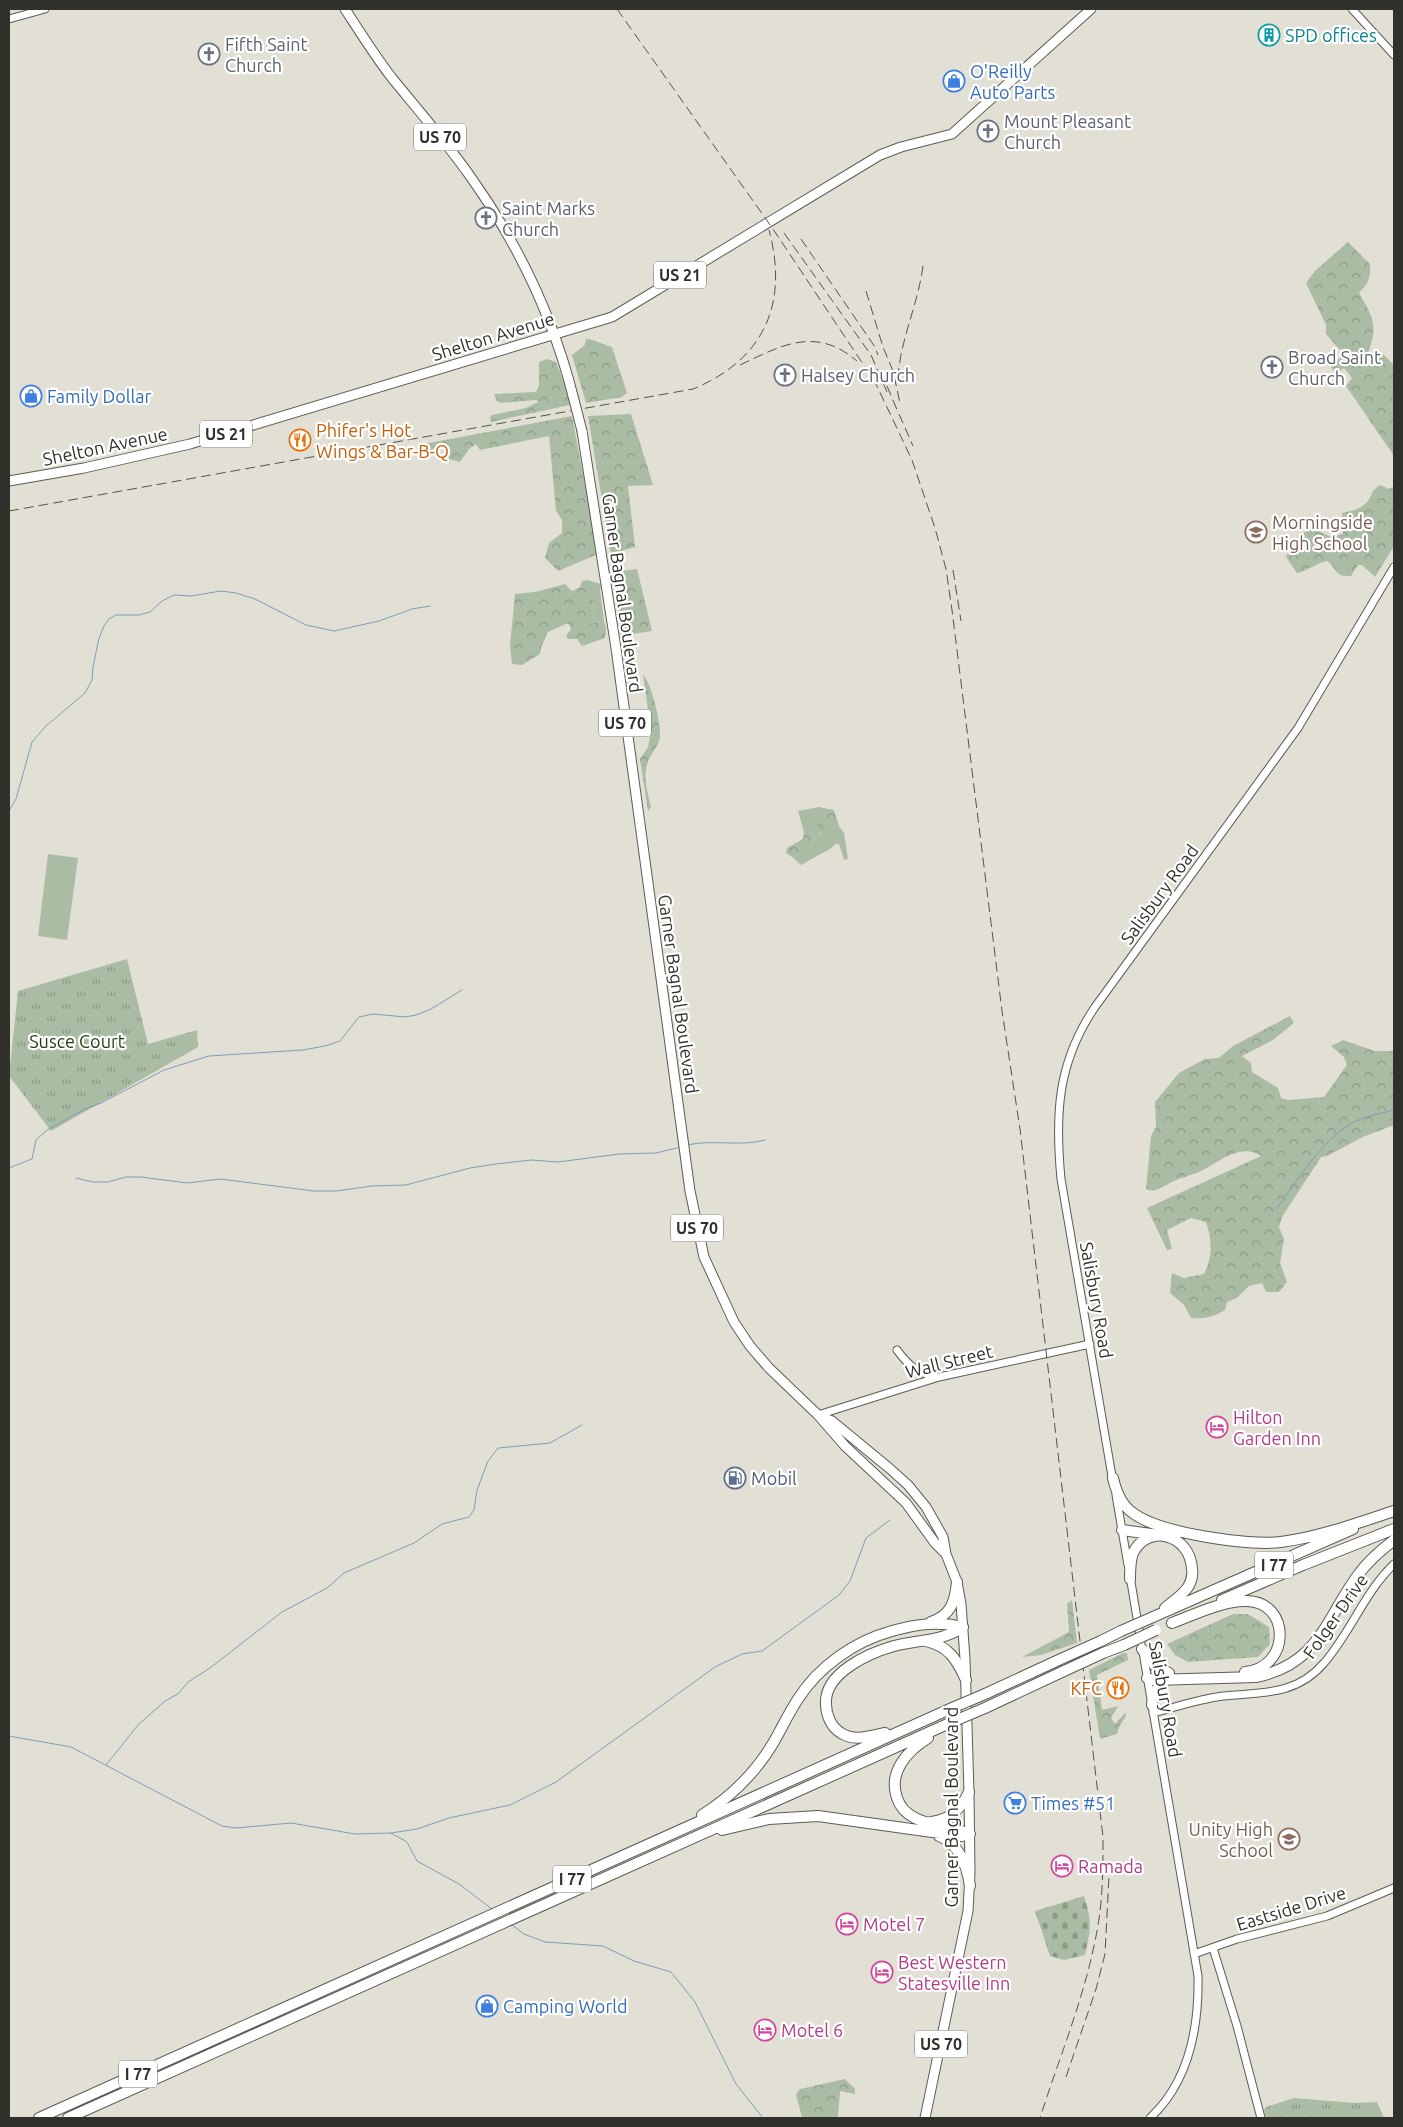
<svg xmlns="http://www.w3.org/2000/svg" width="1403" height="2127" viewBox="0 0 1403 2127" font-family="Ubuntu,sans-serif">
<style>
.green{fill:#abbca5}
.forest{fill:url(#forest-crowns)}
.cemetery{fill:url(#cemetery-stones)}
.park{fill:url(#park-tufts)}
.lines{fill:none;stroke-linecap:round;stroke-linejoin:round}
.stream{stroke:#7e9dba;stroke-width:1}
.tertiary-casing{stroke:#5d5b52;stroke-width:9}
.primary-casing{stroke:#5d5b52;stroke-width:11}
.trunk-casing{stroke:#5d5b52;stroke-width:11}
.motorway-casing{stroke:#5d5b52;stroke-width:12}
.tertiary{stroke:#fff;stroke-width:7}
.primary{stroke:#fff;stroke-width:9}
.trunk{stroke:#fff;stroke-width:9}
.motorway{stroke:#fff;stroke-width:10}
.rail{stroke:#53534d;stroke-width:1;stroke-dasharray:10 5;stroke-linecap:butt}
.trunk-bridge-casing{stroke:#5d5b52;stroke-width:11;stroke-linecap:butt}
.motorway-bridge-casing{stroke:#5d5b52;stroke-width:12;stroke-linecap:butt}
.trunk-bridge{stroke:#fff;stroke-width:9}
.motorway-bridge{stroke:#fff;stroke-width:10}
.labels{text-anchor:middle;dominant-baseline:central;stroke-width:4.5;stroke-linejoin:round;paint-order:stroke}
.shield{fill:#fff;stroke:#6f6f6b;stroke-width:1}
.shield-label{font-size:16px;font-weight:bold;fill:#31312c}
.culture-label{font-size:18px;fill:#0d838f;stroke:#fff;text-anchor:start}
.worship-label{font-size:18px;fill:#5b616d;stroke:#fff;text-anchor:start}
.shop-label{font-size:18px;fill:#366cbe;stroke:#fff;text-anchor:start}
.street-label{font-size:18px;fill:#31312c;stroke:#fff}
.food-label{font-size:18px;fill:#c56008;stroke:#fff;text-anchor:start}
.education-label{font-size:18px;fill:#785e54;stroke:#fff;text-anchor:start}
.park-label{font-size:18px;fill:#1c3e0d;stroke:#fff}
.hotel-label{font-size:18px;fill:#b23c85;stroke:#fff;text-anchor:start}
.service-label{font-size:18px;fill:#4e5e75;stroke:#fff;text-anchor:start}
</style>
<defs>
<pattern id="forest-crowns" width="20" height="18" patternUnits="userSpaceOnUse" patternTransform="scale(1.25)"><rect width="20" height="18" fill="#abbca5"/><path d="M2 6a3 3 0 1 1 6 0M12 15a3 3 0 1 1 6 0" fill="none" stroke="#8c9987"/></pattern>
<pattern id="cemetery-stones" width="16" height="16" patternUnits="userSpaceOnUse" patternTransform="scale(1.25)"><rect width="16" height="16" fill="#abbca5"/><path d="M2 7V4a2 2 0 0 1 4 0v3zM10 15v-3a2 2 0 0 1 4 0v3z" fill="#8c9987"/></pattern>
<pattern id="park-tufts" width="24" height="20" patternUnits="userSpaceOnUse" patternTransform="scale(1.25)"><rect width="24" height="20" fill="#abbca5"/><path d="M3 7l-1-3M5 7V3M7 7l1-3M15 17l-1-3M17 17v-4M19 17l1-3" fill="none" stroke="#8c9987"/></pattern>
</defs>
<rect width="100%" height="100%" fill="#e2e0d5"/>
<path class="green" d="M 595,591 L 600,591 L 604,620 L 585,625 L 581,620 L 594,617 L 593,598 Z
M 819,807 L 819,833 L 823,839 L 830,830 L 838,830 L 839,826 L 844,833 L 848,859 L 844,860 L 839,844 L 836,844 L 830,849 L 801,865 L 792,857 L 802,853 L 813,845 L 814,835 L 810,832 L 804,832 L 798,811 Z
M 48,854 L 78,858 L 67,940 L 38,936 Z"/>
<path class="forest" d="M 1348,242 L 1370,264 C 1371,278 1368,284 1359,293 C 1374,319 1378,324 1368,354 L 1382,353 L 1394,365 L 1394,456 L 1346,386 L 1352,378 L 1344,368 L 1336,374 L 1331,367 L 1333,363 L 1349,352 L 1339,349 L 1326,334 L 1326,325 L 1306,283 L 1315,271 Z
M 586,339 C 595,339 603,345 612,347 L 627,393 L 622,397 L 586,403 L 572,355 L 585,345 Z
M 547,359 L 556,362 L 566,388 L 570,405 L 491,422 L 490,417 L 492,415 L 526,408 L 538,402 L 536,400 L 501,403 L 497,401 L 494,394 L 536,392 L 539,385 L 539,362 Z
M 631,414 L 653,485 L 628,486 L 635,547 L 611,554 L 588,416 Z
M 572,416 L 598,554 L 558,571 L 545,558 L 549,543 L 562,533 L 562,520 L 556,511 L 549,436 L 480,450 L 476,444 L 469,449 L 460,462 L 448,459 L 444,447 L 419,454 L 418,445 Z
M 1380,485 L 1389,489 L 1394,487 L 1394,546 L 1375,577 L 1362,565 L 1358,565 L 1351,576 C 1335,577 1338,570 1327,561 C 1316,563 1308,571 1297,573 L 1286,557 L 1293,541 L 1308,530 L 1316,530 L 1331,537 L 1343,534 L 1342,513 C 1351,511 1362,509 1368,501 C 1373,493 1371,491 1380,485 Z
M 637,569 L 652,631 L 627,635 L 621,620 L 615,572 Z
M 587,580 L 601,584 L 600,591 L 595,591 L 593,598 L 594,617 L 582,620 L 585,625 L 604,620 L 606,629 L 605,638 L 582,646 L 577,639 L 568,639 L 566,636 L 571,629 L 568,623 L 548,632 L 541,648 L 540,654 L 522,665 L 512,664 L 510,645 L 515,594 L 535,592 L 565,584 L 572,591 L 580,587 L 582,581 Z
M 643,675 C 652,683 661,725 660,737 C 659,747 649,755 647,765 C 643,778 648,794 651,807 L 648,811 L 640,759 L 648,747 L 651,731 Z
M 819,807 L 834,810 L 839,826 L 838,830 L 830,830 L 828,836 L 823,839 C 818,832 819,825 814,818 L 815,814 L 819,812 Z
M 804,832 L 810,832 L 814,835 L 813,845 L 802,853 L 792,857 L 786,853 L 787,848 L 803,839 Z
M 1290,1016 L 1294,1023 L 1273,1040 L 1242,1056 L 1251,1063 L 1252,1072 L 1278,1088 L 1281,1098 L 1288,1100 L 1324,1097 L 1347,1065 L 1344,1057 L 1331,1046 L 1343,1040 L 1375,1051 L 1394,1051 L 1394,1125 L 1363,1137 L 1327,1156 L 1321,1157 L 1282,1217 L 1279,1227 L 1284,1239 L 1280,1263 L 1287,1282 L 1279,1292 L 1266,1292 L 1262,1283 L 1249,1286 L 1237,1298 L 1227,1302 L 1225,1310 C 1214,1317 1204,1319 1191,1318 L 1184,1305 L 1170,1293 L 1172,1273 L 1184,1278 L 1204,1274 C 1213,1256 1212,1240 1206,1222 L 1191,1218 L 1167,1230 L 1172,1249 L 1167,1250 L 1147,1208 L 1261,1156 C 1241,1142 1219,1162 1201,1171 C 1190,1176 1178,1178 1168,1184 C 1160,1188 1155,1193 1146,1189 L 1151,1136 L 1156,1127 L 1155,1102 L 1179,1073 L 1205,1059 L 1219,1058 L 1233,1046 Z
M 1072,1600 L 1077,1643 L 1041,1655 L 1022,1657 L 1069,1632 L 1067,1604 Z
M 1233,1614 L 1248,1614 L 1269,1627 L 1270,1644 L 1258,1657 L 1188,1662 L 1175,1655 L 1167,1644 Z
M 1123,1653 L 1127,1653 L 1128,1660 L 1097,1675 L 1102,1710 L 1118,1706 L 1111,1718 L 1115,1724 L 1125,1713 L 1126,1716 L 1119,1727 L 1117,1734 L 1100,1739 L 1089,1670 Z
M 845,2079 L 855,2089 L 855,2094 L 840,2091 L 838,2118 L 802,2118 L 796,2094 L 800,2089 Z"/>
<path class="cemetery" d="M 1084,1896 C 1092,1921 1091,1929 1085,1955 L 1064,1960 L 1050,1956 L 1035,1911 Z"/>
<path class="park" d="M 127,959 L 148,1044 L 197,1030 L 198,1047 L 51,1131 L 9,1076 L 18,991 Z
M 1294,2098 L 1355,2103 L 1377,2102 L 1384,2118 L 1266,2118 L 1264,2110 L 1266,2107 Z"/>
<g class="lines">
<path class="stream" d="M 9,811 L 16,799 L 32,742 L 46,726 L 85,693 L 92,680 L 93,667 L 99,638 L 104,626 L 109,619 L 116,615 L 139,615 L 150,612 L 162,601 L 174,595 L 191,596 L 221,591 L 236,593 L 255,599 L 306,625 L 334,631 L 379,621 L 412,609 L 430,606
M 687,1145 C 713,1139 740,1147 765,1140
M 9,1168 L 32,1159 L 36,1140 L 47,1130 L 85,1109 L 101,1103 L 164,1070 L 209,1056 L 303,1050 L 325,1046 L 340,1041 L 359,1017 L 373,1014 L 405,1017 L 416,1015 L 431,1009 L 462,990
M 76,1178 L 93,1182 L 108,1182 L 126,1177 L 141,1177 L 187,1183 L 220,1179 L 314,1191 L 336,1191 L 372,1186 L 406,1185 L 470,1168 L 496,1164 L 532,1160 L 558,1162 L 619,1154 L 656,1153 L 681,1147
M 1277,1208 C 1298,1180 1318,1146 1347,1126 C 1360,1117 1379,1114 1394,1110
M 9,1736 L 71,1747 L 222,1826 L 236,1828 L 291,1823 L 355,1834 L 391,1833 L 417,1829 L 449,1818 L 510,1805 L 556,1782 L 715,1667 L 742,1654 L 762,1651 L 839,1595 L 850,1581 L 866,1538 L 890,1520
M 106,1765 L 138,1725 L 165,1701 L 178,1694 L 188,1682 L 210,1668 L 282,1612 L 327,1588 L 344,1573 L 414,1543 L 442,1524 L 469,1517 L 474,1510 L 477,1490 L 488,1461 L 498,1448 L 550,1443 L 582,1425
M 391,1833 L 407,1842 L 417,1861 L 459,1884 L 492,1909
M 511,1924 L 524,1934 L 545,1942 L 603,1946 L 634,1961 L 671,1972 L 695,2002 L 736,2084 L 763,2118"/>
<g class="tertiary-casing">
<path id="tertiary" d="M 1352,9 L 1394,55
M 9,19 L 45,9
M 897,1350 C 908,1365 917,1373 936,1377
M 818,1415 L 939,1377 L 1090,1344
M 1113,1482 L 1061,1179 C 1055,1115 1057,1063 1095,1007 L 1298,728 L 1394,567
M 1116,1495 L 1128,1565
M 1130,1576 L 1141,1642
M 1143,1652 L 1198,1976 C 1199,2027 1190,2081 1150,2118
M 1153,1713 C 1176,1707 1199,1699 1223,1696 C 1261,1692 1296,1696 1324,1663 C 1351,1632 1364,1593 1394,1564
M 1213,1948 L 1237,2026 L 1261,2118
M 1194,1954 L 1237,1939 L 1327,1916 L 1394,1888"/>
</g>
<g class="primary-casing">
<path id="primary" d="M 9,481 L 84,468 L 190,444 L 612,317 L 880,155 L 901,147 L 952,134 L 1091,9"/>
</g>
<g class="trunk-casing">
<path id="trunk" d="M 345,9 C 360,32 375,56 392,78 C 418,110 446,142 470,176 C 517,242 553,317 573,396
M 582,431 L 616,648 L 690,1191 L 704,1257 L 734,1322 L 750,1346 L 769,1368 L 818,1415 L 845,1446 L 906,1503 L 935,1543 L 946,1554
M 819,1416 L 832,1421 L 889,1468 L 908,1485 L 926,1507 L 943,1537 L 946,1554 L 957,1582 L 961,1604 L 965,1659 L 969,1793 L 970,1873 L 968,1911 L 925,2118"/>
</g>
<g class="motorway-casing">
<path id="motorway" d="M 1113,1478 C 1116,1491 1121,1505 1133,1513 C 1159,1533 1248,1546 1281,1542 C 1319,1537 1358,1523 1394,1511
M 1122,1530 L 1158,1535
M 1130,1579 C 1130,1570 1130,1561 1133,1553 C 1148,1523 1190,1534 1192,1569 C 1193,1575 1191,1582 1188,1587 C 1182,1596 1173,1601 1165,1608
M 1222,1600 L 1303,1565 L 1394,1529
M 1153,1617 L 1353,1529
M 931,1622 C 951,1615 955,1602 957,1582
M 1172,1623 C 1193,1615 1224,1600 1247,1601 C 1291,1602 1291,1668 1245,1672
M 926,1641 C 949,1646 957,1660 966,1680
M 1101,1641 L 1121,1631
M 1142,1649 L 1155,1666 L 1169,1673
M 1103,1653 L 1124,1645
M 1147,1678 L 1153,1680 L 1256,1677 C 1319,1664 1325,1620 1358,1575 C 1368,1561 1381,1550 1394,1540
M 985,1694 L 1063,1658
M 1152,1705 C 1153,1692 1157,1687 1167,1680
M 985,1708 L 1064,1671
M 885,1733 C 870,1736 855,1742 841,1733 C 831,1727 826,1715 826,1704 C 824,1673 869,1653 894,1646 C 917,1640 944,1641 963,1627
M 928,1738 C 907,1751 888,1772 897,1798 C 900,1807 907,1814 915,1818 C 930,1826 949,1825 964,1832
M 702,1815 C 731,1797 754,1774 772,1745 C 781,1730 788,1714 798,1699 C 819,1666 855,1641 892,1631 C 917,1624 938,1621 963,1627
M 931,1822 C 950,1820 961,1809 969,1792
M 722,1830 L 769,1819 L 818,1816 L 961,1836 L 970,1834
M 939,1836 C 960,1844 967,1866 970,1886
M 39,2118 L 952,1708
M 68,2118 L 952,1722"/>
</g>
<use href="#tertiary" class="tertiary"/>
<use href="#primary" class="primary"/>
<use href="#trunk" class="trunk"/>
<use href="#motorway" class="motorway"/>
<path class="rail" d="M 617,9 L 773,229 L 875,382 L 912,460 L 935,528 L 946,569 L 952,610 L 1002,1011 L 1020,1129 L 1103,1837 C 1103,1870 1103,1903 1096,1936 C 1084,1999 1059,2058 1040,2118
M 784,233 L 871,355 L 887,392
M 801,239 L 875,347 L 878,355
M 866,291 L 883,347 L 893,371 L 900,403
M 740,365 C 782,345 816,326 857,361
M 898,378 C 900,340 918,305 923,266
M 887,386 L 898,412
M 899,414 L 913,446
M 9,511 L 693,389 C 764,360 789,303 769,230
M 953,570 L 961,621
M 1066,2077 L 1096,1989 L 1105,1954 L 1109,1876"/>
<g class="trunk-bridge-casing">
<path id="trunk-bridge" d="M 573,396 L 582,431"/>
</g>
<g class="motorway-bridge-casing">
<path id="motorway-bridge" d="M 1121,1631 L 1153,1617
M 1124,1645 L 1156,1630
M 1063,1658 L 1101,1641
M 1064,1671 L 1103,1653
M 952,1708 L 985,1694
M 952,1722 L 985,1708"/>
</g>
<use href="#trunk-bridge" class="trunk-bridge"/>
<use href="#motorway-bridge" class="motorway-bridge"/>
</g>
<defs>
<g id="building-ring" transform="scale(1.125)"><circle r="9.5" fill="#fff" stroke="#0f9aa8" stroke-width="1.5"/><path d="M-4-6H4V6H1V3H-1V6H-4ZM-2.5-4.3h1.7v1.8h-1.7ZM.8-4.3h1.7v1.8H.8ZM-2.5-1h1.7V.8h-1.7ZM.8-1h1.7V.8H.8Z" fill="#0f9aa8"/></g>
<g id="church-ring" transform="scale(1.125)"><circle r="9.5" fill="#fff" stroke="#6b7280" stroke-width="1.5"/><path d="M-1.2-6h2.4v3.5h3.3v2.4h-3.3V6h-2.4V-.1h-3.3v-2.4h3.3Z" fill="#6b7280"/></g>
<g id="shop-ring" transform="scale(1.125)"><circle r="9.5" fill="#fff" stroke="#3f7fe0" stroke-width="1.5"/><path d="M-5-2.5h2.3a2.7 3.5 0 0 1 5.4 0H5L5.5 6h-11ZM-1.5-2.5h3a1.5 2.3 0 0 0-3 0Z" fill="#3f7fe0"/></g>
<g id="restaurant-ring" transform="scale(1.125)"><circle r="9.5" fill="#fff" stroke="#e8710a" stroke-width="1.5"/><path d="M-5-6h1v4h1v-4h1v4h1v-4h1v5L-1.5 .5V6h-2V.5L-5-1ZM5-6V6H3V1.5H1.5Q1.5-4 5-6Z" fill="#e8710a"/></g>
<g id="school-ring" transform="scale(1.125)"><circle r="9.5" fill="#fff" stroke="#8d6e63" stroke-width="1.5"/><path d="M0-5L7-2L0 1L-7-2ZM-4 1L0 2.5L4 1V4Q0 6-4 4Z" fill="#8d6e63"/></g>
<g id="hotel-ring" transform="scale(1.125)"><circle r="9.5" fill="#fff" stroke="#d1479c" stroke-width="1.5"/><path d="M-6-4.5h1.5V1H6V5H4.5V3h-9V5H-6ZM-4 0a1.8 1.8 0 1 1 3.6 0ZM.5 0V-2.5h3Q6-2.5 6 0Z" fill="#d1479c"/></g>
<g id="fuel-ring" transform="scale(1.125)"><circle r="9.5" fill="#fff" stroke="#5c6f8a" stroke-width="1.5"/><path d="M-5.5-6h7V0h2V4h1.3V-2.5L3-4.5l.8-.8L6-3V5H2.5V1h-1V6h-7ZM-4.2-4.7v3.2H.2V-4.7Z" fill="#5c6f8a"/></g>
<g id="supermarket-ring" transform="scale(1.125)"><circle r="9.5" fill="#fff" stroke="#3f7fe0" stroke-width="1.5"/><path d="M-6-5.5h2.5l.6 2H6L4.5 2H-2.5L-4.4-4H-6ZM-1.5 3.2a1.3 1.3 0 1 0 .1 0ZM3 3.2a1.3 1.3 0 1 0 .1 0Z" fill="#3f7fe0"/></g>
</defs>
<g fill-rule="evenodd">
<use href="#building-ring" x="1269" y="35"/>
<use href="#church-ring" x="209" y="54"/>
<use href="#shop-ring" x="954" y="81"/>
<use href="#church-ring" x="988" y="131"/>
<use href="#church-ring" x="486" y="218"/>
<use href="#church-ring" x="1272" y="367"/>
<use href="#church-ring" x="785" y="375"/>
<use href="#shop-ring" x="31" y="396"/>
<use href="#restaurant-ring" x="300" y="440"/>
<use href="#school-ring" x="1256" y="532"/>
<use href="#hotel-ring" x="1217" y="1427"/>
<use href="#fuel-ring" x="735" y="1478"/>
<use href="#restaurant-ring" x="1118" y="1688"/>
<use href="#supermarket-ring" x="1015" y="1803"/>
<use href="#school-ring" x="1289" y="1839"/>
<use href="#hotel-ring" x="1062" y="1866"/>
<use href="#hotel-ring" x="847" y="1924"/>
<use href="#hotel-ring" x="882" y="1972"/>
<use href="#shop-ring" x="487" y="2006"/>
<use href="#hotel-ring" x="765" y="2030"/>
</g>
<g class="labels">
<g class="shield">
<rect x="414" y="123.5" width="52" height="27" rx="4"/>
<rect x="654" y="261.5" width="52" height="27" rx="4"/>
<rect x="200" y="420.5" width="52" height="27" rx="4"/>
<rect x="599" y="709.5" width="52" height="27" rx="4"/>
<rect x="671" y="1214.5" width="52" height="27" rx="4"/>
<rect x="1255" y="1551.5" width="38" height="27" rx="4"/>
<rect x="553" y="1865.5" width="38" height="27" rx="4"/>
<rect x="915" y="2030.5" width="52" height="27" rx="4"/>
<rect x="119" y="2060.5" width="38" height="27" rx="4"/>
</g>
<g class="shield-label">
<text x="440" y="137">US 70</text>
<text x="680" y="275">US 21</text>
<text x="226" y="434">US 21</text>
<text x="625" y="723">US 70</text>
<text x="697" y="1228">US 70</text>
<text x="1274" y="1565">I 77</text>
<text x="572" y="1879">I 77</text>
<text x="941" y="2044">US 70</text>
<text x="138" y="2074">I 77</text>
</g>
<g class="culture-label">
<text x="1285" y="35">SPD offices</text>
</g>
<g class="worship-label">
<text x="225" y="44">Fifth Saint<tspan x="225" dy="21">Church</tspan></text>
<text x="1004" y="121">Mount Pleasant<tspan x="1004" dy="21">Church</tspan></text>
<text x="502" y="208">Saint Marks<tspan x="502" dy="21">Church</tspan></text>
<text x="1288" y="357">Broad Saint<tspan x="1288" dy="21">Church</tspan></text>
<text x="801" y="375">Halsey Church</text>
</g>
<g class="shop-label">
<text x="970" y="71">O'Reilly<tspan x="970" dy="21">Auto Parts</tspan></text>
<text x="47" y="396">Family Dollar</text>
<text x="1031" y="1803">Times #51</text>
<text x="503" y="2006">Camping World</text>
</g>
<g class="street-label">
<text transform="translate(493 336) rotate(-17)">Shelton Avenue</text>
<text transform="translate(105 446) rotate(-12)">Shelton Avenue</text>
<text transform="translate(623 593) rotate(82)">Garner Bagnal Boulevard</text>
<text transform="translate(1159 894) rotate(-54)">Salisbury Road</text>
<text transform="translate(679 994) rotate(82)">Garner Bagnal Boulevard</text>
<text transform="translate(1097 1300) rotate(80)">Salisbury Road</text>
<text transform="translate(949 1361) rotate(-14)">Wall Street</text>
<text transform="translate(1335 1616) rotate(-55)">Folger Drive</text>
<text transform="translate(1166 1699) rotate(80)">Salisbury Road</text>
<text transform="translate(951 1807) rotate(-90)">Garner Bagnal Boulevard</text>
<text transform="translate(1291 1908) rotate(-17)">Eastside Drive</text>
</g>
<g class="food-label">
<text x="316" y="430">Phifer's Hot<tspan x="316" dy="21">Wings &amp; Bar-B-Q</tspan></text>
<text x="1102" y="1688" text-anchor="end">KFC</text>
</g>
<g class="education-label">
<text x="1272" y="522">Morningside<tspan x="1272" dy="21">High School</tspan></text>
<text x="1273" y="1829" text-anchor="end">Unity High<tspan x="1273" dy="21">School</tspan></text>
</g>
<g class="park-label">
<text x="77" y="1041">Susce Court</text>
</g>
<g class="hotel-label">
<text x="1233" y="1417">Hilton<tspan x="1233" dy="21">Garden Inn</tspan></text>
<text x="1078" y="1866">Ramada</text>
<text x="863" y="1924">Motel 7</text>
<text x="898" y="1962">Best Western<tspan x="898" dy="21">Statesville Inn</tspan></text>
<text x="781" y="2030">Motel 6</text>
</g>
<g class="service-label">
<text x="751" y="1478">Mobil</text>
</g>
</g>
<rect width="1403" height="2127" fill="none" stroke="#31312c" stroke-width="20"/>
</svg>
